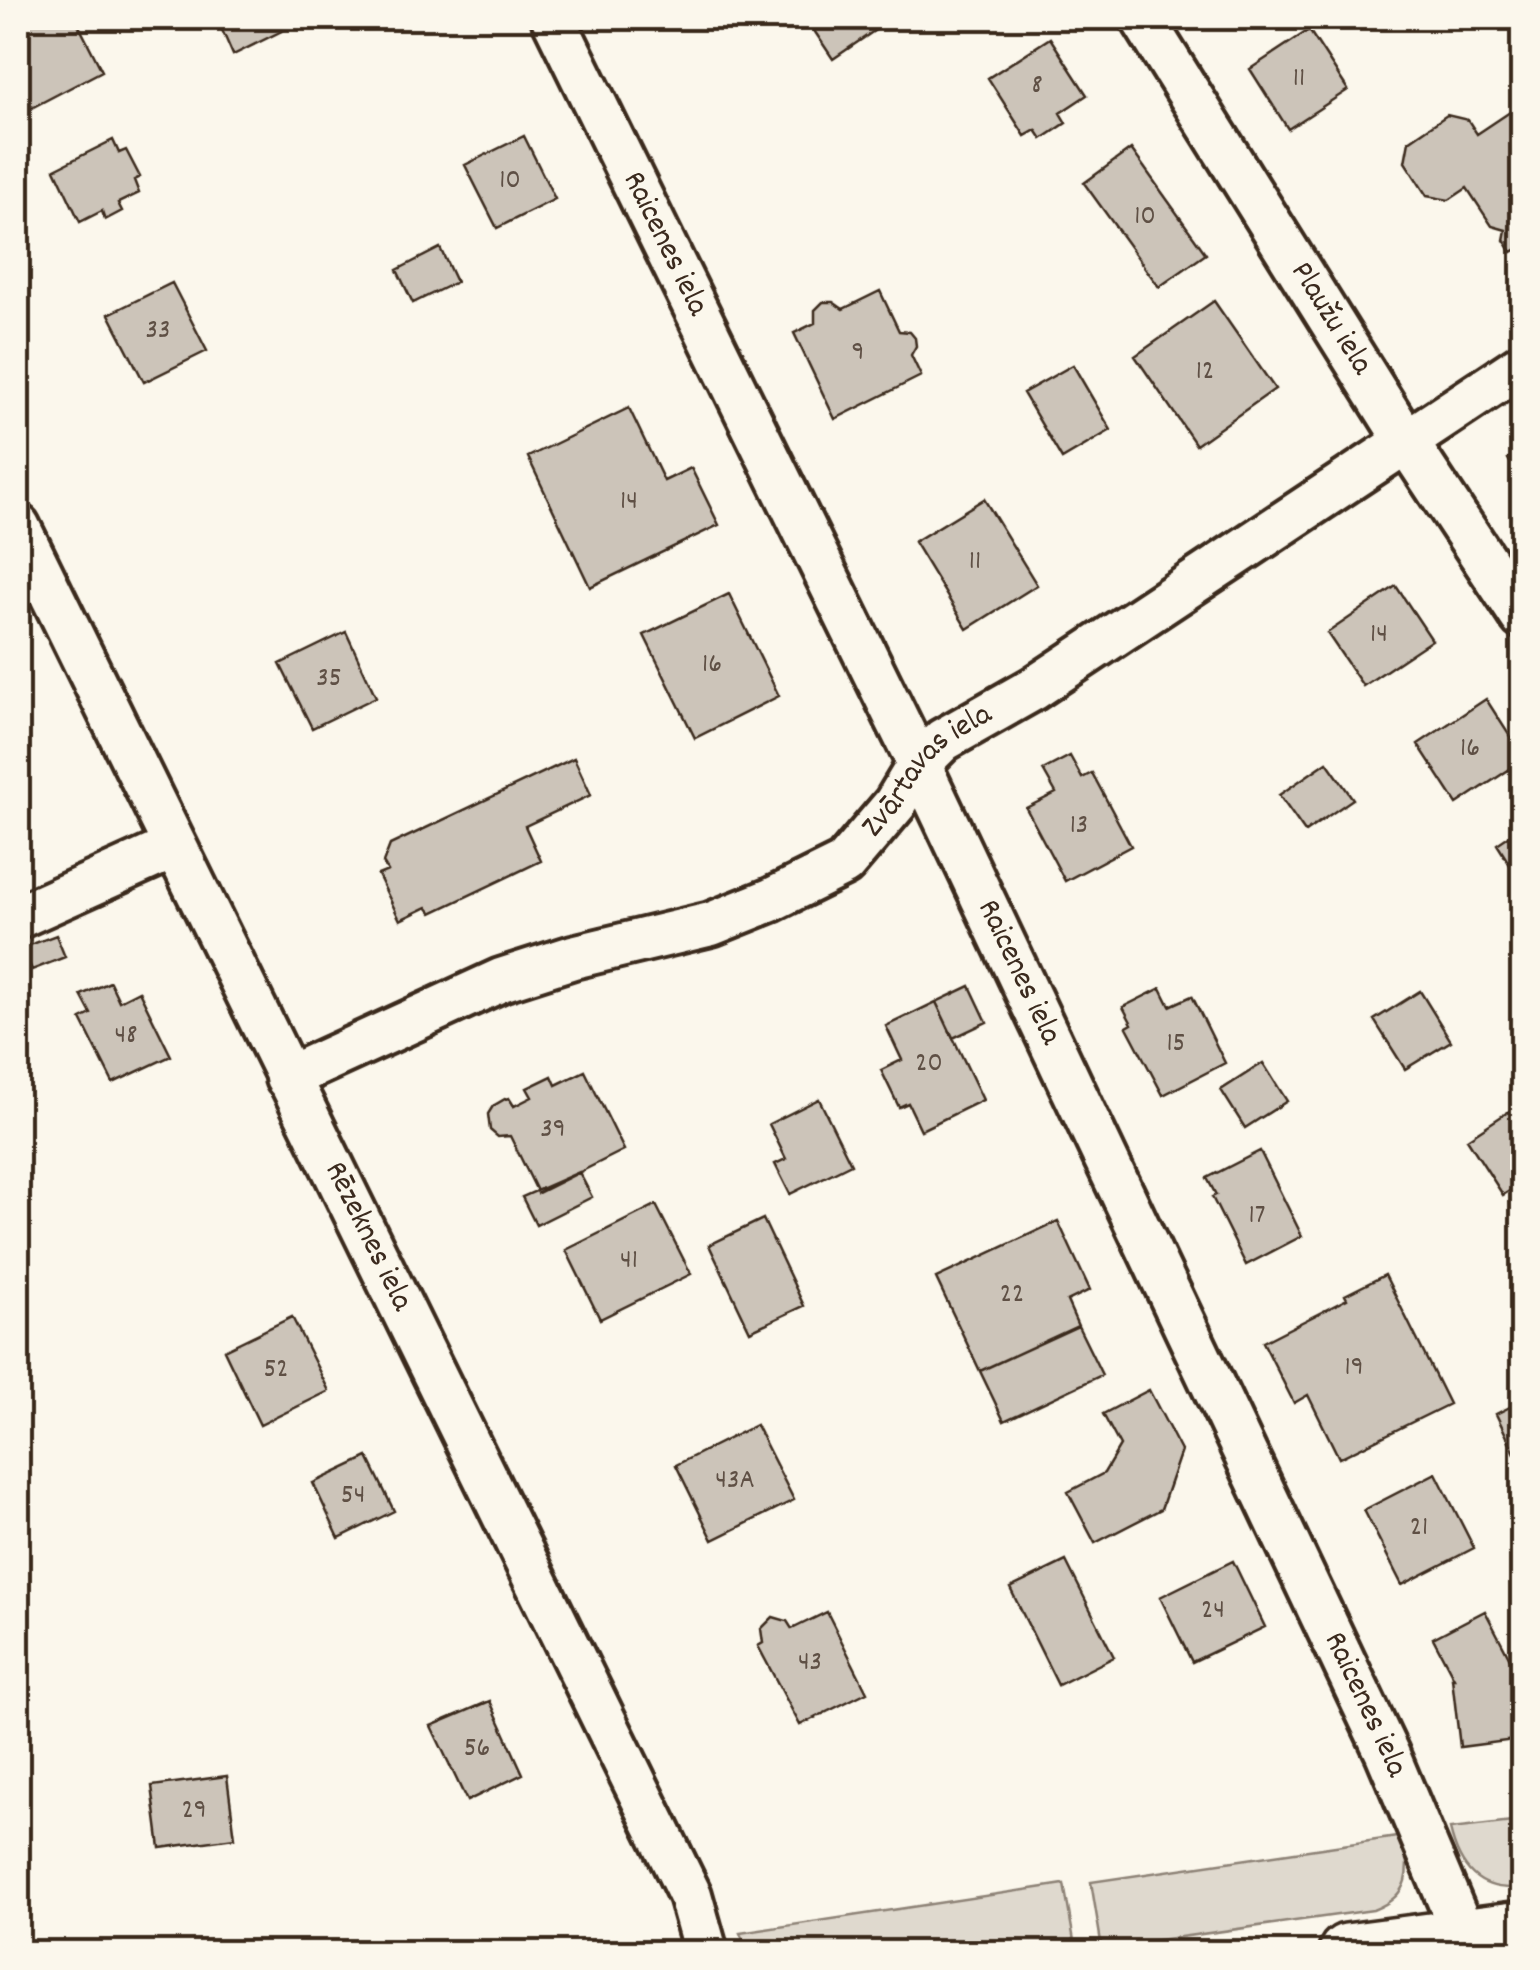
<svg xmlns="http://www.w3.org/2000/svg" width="1540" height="1970" viewBox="0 0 1540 1970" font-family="Dekko,sans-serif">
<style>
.green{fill:#dfd9ce;stroke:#8d8276;stroke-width:2.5}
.building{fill:#ccc4b9;stroke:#3b2a1e;stroke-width:2.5}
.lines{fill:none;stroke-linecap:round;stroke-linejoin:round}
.street-casing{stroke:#3b2a1e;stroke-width:50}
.secondary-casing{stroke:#3b2a1e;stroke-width:62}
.street{stroke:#fbf7ec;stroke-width:42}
.secondary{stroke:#fbf7ec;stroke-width:55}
.labels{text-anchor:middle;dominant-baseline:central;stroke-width:9;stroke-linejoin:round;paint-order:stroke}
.number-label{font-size:28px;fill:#5f5045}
.street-label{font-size:32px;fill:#3b2a1e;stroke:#fbf7ec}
</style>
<rect width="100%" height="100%" fill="#fbf7ec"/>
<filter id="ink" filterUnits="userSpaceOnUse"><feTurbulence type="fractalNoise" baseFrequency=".01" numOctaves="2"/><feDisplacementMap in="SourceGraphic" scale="20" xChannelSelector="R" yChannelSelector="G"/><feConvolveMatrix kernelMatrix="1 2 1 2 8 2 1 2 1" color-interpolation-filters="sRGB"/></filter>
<g filter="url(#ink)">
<path class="green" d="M 1522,1821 L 1522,1887 C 1479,1893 1459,1868 1450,1829 Z
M 1404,1836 C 1409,1872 1412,1895 1373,1910 L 1102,1948 L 1091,1882 Z
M 1064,1884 L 1076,1952 L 748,1952 L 740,1933 Z"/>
<path class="building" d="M 18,18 L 75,18 L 102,71 L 18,115 Z
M 230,18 L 298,18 L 300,22 L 233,55 L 219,23 Z
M 823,18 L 893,18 L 833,59 L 811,26 Z
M 1309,30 L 1348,90 L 1288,129 L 1250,69 Z
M 1050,38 L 1087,95 L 1060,113 L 1066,123 L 1042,139 L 1036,130 L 1025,136 L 988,78 Z
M 1513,110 L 1522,125 L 1522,246 L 1512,252 L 1504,240 L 1506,230 L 1492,226 L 1467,188 L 1449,200 L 1427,196 L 1405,162 L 1409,141 L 1447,115 L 1468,120 L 1477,134 Z
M 524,136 L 555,199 L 497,228 L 465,165 Z
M 113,140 L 119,153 L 126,150 L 140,177 L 134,180 L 139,193 L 118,203 L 122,211 L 105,220 L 102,211 L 80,222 L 55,169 Z
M 1131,149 L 1206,254 L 1159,287 L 1084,183 Z
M 440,248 L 456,282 L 413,303 L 397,270 Z
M 172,283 L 207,351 L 144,382 L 109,314 Z
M 880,291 L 899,331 L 910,332 L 915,338 L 916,346 L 911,355 L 921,376 L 835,419 L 794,333 L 815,323 L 815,310 L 823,302 L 833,302 L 843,309 Z
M 1214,301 L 1275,389 L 1196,445 L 1135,356 Z
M 1073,365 L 1111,430 L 1062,459 L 1023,393 Z
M 629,408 L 664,481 L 691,468 L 719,525 L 590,587 L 528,457 Z
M 1522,450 L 1522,481 L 1508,459 Z
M 984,499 L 1037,585 L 967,629 L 914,542 Z
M 1396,586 L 1432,640 L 1363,686 L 1327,633 Z
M 729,594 L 779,696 L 695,738 L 644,635 Z
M 346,632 L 376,697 L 312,728 L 280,664 Z
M 1486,699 L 1522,755 L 1522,761 L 1457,804 L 1418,744 Z
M 1070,756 L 1082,778 L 1092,773 L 1131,846 L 1065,881 L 1026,808 L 1056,793 L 1043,770 Z
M 574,758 L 591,795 L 525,826 L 541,861 L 432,913 L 427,907 L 400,920 L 378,875 L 388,871 L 383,863 L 390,845 Z
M 1327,762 L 1353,799 L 1305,832 L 1279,795 Z
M 1522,827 L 1522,884 L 1497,844 Z
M 56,935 L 65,957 L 32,970 L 22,948 Z
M 110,982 L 119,1001 L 139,991 L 171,1056 L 113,1083 L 81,1019 L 91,1014 L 81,995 Z
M 970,986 L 987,1022 L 953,1038 L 936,1002 Z
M 1161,988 L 1170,1006 L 1192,996 L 1225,1063 L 1163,1095 L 1127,1027 L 1132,1024 L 1123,1007 Z
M 1420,991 L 1451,1041 L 1405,1069 L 1374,1020 Z
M 936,1002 L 983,1100 L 921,1130 L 908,1103 L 899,1107 L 881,1070 L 902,1060 L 886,1026 Z
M 1263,1063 L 1287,1101 L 1245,1128 L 1221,1090 Z
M 585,1071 L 624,1150 L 538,1193 L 510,1136 L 498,1137 L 490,1130 L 488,1114 L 493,1106 L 505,1099 L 509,1098 L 514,1106 L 532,1097 L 527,1088 L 552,1076 L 556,1085 Z
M 819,1099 L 851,1164 L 790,1194 L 775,1164 L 786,1159 L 769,1124 Z
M 1517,1106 L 1522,1115 L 1522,1183 L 1503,1195 L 1467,1139 Z
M 1260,1151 L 1302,1236 L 1246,1265 L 1212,1197 L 1216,1195 L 1207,1178 Z
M 579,1172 L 592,1197 L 536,1225 L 522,1197 Z
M 656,1205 L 691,1274 L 600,1319 L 566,1250 Z
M 763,1219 L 804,1306 L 750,1331 L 709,1245 Z
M 1058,1221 L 1090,1290 L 1067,1301 L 1078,1326 L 980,1371 L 936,1278 Z
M 1385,1275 L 1449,1404 L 1339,1458 L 1308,1395 L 1294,1403 L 1263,1342 L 1347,1299 L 1345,1295 Z
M 292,1317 L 329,1391 L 260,1425 L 224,1350 Z
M 1078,1326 L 1102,1375 L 1004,1421 L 980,1371 Z
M 1149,1390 L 1181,1451 L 1161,1509 L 1095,1543 L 1068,1492 L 1104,1473 L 1120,1446 L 1103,1414 Z
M 1522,1401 L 1522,1468 L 1496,1414 Z
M 756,1425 L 794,1500 L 713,1540 L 676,1465 Z
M 368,1457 L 394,1511 L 339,1538 L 313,1483 Z
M 1436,1473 L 1474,1548 L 1402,1585 L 1364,1510 Z
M 1066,1561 L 1114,1657 L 1058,1685 L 1010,1588 Z
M 1233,1561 L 1265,1627 L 1192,1662 L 1160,1597 Z
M 1485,1611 L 1516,1670 L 1522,1669 L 1522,1739 L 1460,1747 L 1452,1678 L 1454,1678 L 1433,1638 Z
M 827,1612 L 867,1692 L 800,1725 L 758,1646 L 763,1643 L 761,1629 L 773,1617 L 787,1621 L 792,1629 Z
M 490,1701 L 523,1774 L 467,1801 L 431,1726 Z
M 227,1776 L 235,1838 L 160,1848 L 152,1786 Z"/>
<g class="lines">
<g class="street-casing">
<g id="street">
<path id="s1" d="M 553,18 L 919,764 L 1387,1753 L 1464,1936 L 1466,1952"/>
<path id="s2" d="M 1142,18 L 1406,441 L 1522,617"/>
<path id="s3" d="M 18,526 L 690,1895 L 706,1952"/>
<path d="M 18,917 L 174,847"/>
<path id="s4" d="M 287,1078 L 501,980 L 573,957 L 711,924 L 771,900 L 844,864 L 895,804 L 919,764 L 943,740 L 1033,689 L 1522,365"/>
</g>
</g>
<g class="secondary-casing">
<path id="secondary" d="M 1347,1952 L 1522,1929"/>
</g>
<use href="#street" class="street"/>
<use href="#secondary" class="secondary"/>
</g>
</g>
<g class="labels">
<g class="number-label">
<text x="1299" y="80">11</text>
<text x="1037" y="87">8</text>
<text x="510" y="182">10</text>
<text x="1145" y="218">10</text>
<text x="158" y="332">33</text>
<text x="858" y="354">9</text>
<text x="1205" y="373">12</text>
<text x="629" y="503">14</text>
<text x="975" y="563">11</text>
<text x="1379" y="636">14</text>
<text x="712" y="666">16</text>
<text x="329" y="680">35</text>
<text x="1470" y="750">16</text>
<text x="1079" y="827">13</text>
<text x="126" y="1037">48</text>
<text x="1176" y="1045">15</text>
<text x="929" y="1065">20</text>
<text x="553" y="1131">39</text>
<text x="1257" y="1217">17</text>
<text x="629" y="1262">41</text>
<text x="1012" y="1296">22</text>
<text x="1354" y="1369">19</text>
<text x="276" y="1371">52</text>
<text x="735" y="1482">43A</text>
<text x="353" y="1497">54</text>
<text x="1419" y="1529">21</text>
<text x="1213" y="1612">24</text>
<text x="810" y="1664">43</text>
<text x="477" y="1750">56</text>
<text x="194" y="1812">29</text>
</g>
<g class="street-label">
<text stroke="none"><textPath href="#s1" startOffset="252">Raicenes iela</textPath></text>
<text stroke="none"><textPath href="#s2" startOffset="355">Plaužu iela</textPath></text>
<text stroke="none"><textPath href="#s4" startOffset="725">Zvārtavas iela</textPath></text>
<text stroke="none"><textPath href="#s1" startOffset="1062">Raicenes iela</textPath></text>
<text stroke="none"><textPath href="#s3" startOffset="792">Rēzeknes iela</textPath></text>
<text stroke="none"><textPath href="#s1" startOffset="1872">Raicenes iela</textPath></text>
</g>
</g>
<rect width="1540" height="1970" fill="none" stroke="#fbf7ec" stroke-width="60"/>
<rect x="30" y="30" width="1480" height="1910" fill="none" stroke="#3b2a1e" stroke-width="4" filter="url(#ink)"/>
</svg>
